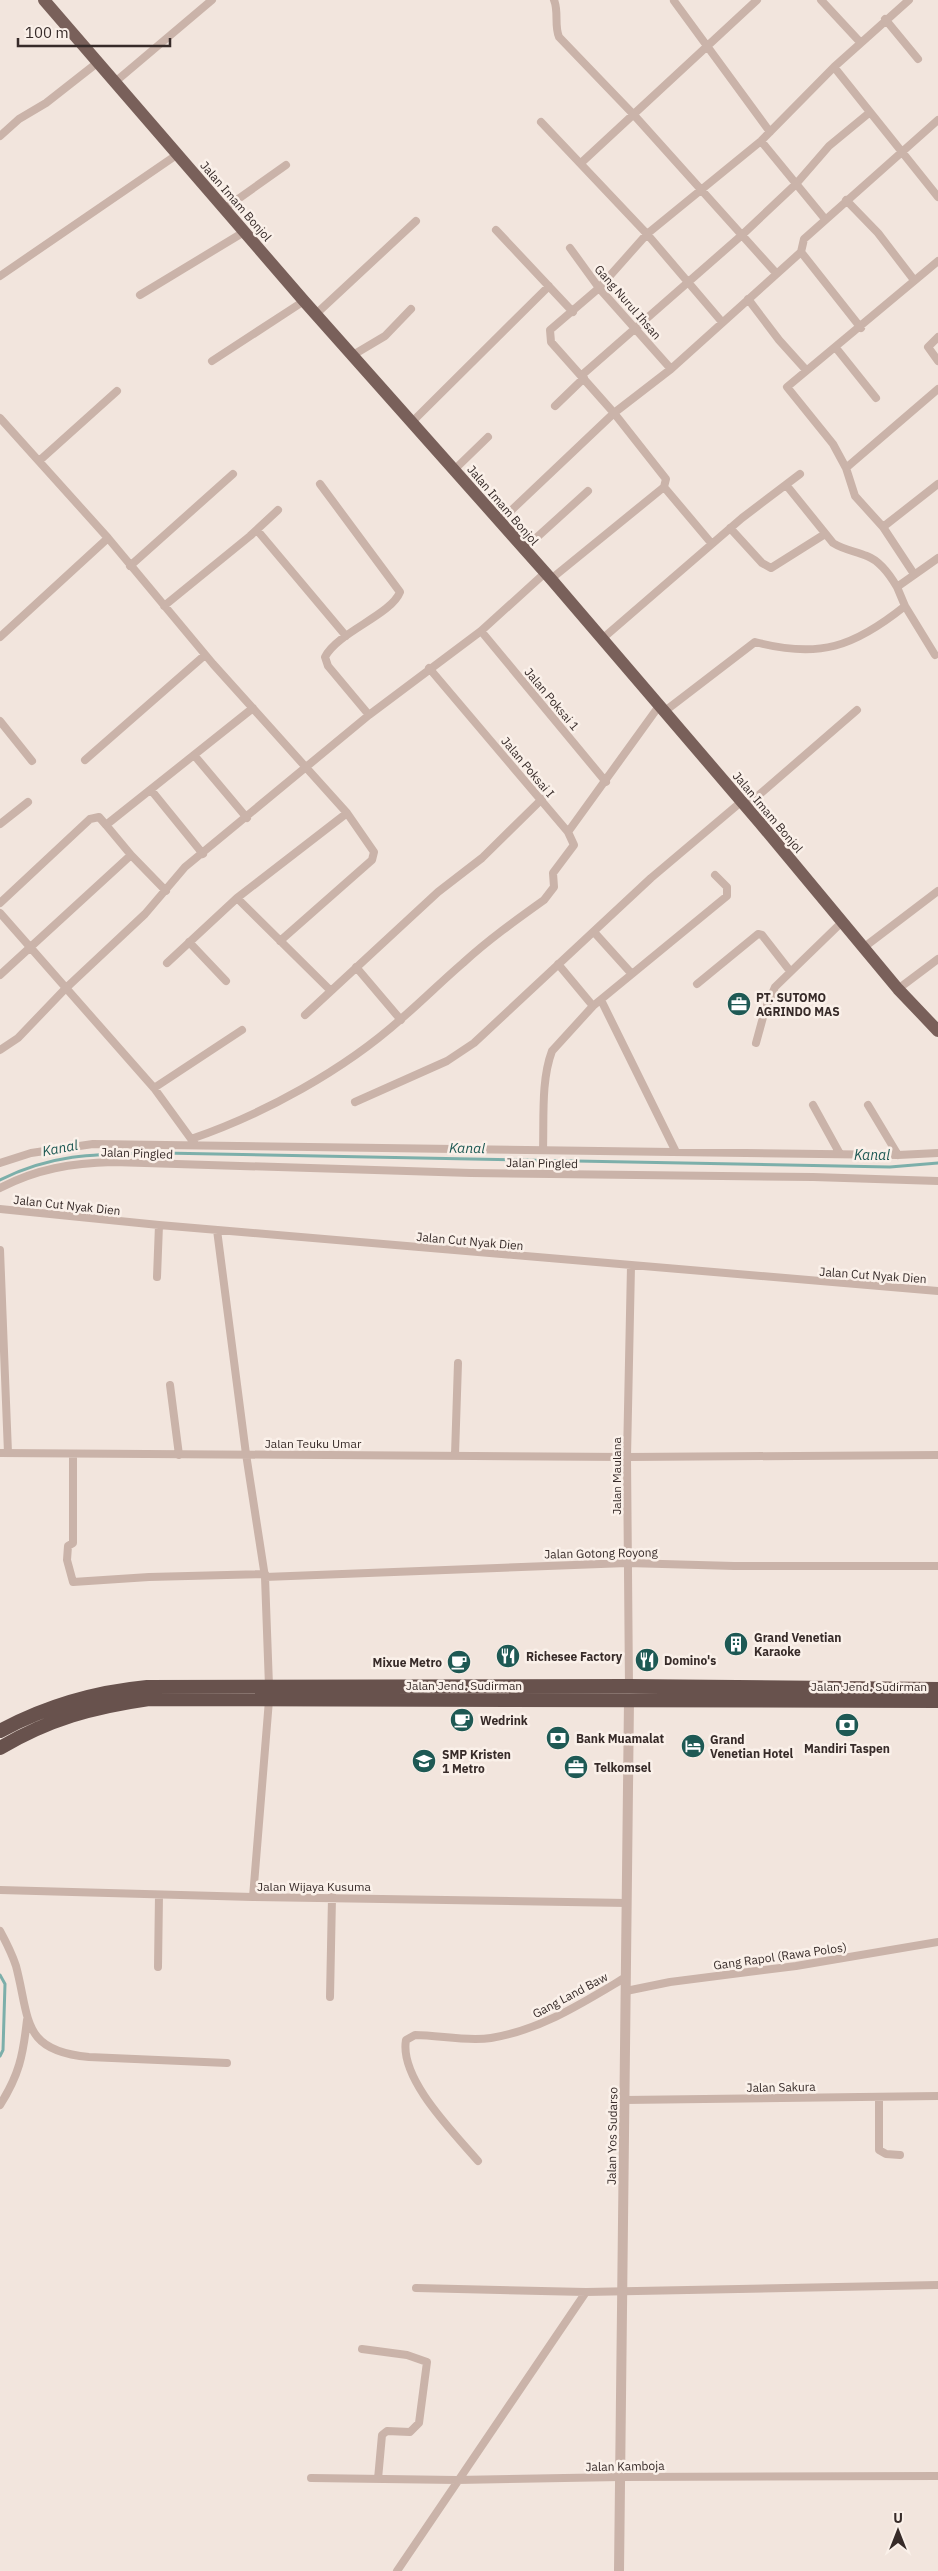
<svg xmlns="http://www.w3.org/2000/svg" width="938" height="2571" viewBox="0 0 938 2571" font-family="'IBM Plex Sans',sans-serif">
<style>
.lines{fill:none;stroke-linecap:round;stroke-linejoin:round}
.stream{stroke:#7cafaa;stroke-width:3}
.minor{stroke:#cab3a9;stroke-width:8}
.tertiary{stroke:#cab3a9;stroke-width:10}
.primary{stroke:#79605a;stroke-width:12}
.trunk{stroke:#68524d;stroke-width:14}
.labels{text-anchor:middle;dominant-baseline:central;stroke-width:5;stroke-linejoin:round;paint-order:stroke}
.street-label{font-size:12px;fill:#372b29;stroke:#faf0e9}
.poi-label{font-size:12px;font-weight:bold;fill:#372b29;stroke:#faf0e9;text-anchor:start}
.water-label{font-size:14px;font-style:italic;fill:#1e5954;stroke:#faf0e9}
</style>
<rect width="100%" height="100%" fill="#f2e5dd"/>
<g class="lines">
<path class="stream" d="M 0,1180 C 55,1152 102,1154 162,1153 L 890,1167 L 938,1163
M 0,1975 L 5,1984 L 3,2050 L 0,2056"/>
<path class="minor" d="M 554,0 C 559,12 554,25 559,37 L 634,115 L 776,273
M 821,0 L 860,42
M 674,1 L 770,132
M 885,19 L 918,59
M 834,67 L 938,197
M 115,82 L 212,0
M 541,122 L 647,234 L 722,322
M 0,136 L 19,119 L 46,103 L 97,63
M 761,141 L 825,219
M 581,163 L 757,0
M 846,200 L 878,233 L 914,280
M 224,209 L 286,165
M 496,230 L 573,312
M 570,248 L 599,288 L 671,369
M 801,252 L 861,328
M 0,276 L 178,154
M 140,295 L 244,232
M 748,299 L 779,340 L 806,370
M 316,314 L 416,221
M 938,337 L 928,347 L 938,361
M 836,348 L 876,398
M 353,355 L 385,336 L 411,309
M 212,361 L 304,301
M 582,375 L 742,235 L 796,184 L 829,146 L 869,113
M 555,406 L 584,378
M 0,418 L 108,538 L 213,664 L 347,813 L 374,852 L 372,860 L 280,941
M 411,423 L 549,286
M 39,461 L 117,391
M 846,468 L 938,389
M 454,470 L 488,437
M 320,484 L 400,592 C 391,615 338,632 325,657 L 328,666 L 369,715
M 787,486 L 833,543 C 844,550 855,551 867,556 C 880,561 890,575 897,587
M 664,487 L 712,544
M 500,521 L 614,413 L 671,369 L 801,252 L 804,239 L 938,120
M 883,527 L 938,484
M 730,528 L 762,563 L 771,568 L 825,534
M 257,530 L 346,636
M 524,549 L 588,491
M 130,566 L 233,474
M 914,574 L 883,527 L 855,496 L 846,468 L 833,444 L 787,387 L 938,261
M 551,579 L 664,487 L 666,479 L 614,413 L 551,342 L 550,330 L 599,288 L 647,234 L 761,141 L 834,67 L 909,0
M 164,606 L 250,536 L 278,510
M 905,606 L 935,655
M 481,631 L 606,782
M 0,637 L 108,538
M 602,639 L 742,518 L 800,474
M 665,711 L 755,642 C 819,659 854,647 905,606 L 897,587 L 938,558
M 0,721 L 32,761
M 194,755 L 247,818
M 85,760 L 205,655
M 151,790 L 203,854
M 745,807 L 857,710
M 0,824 L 28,802
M 106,825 L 131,855 L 166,891
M 568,832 L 659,706
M 237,898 L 331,991
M 0,903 L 90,819 L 99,817 L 106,825 L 253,708
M 0,913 L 154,1088 L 194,1143
M 594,932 L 631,973
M 189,942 L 226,981
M 863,948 L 938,891
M 167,963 L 237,898 L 347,813
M 558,964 L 593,1006
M 356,967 L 401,1020
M 0,975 L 131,855
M 697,984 L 758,934 L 762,935 L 790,971
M 898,989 L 938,959
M 601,1000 L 676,1152
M 305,1015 L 438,892 L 482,858 L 542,799
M 756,1043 L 765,1010 L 775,987 L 842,922
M 0,1050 L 18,1038 L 65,989 L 145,914 L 185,867 L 369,715 L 481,631 L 545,573
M 154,1088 L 242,1030
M 355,1102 L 447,1061 L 474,1043 L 651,878 L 741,802
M 813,1105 L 840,1154
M 868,1105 L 898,1155
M 191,1139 C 264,1114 344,1070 401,1019 C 422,1001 442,981 463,963 C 488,940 516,920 544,900 L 554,887 L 553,873 L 574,845 L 568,832 L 429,668
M 543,1150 C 544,1118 541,1080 552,1051 L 593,1006 L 727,896 L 727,887 L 715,875
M 0,1163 L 31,1153 L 93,1144 L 898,1155 L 938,1153
M 0,1188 C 36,1169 72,1163 113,1162 L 471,1173 L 813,1177 L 938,1181
M 0,1209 L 159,1225 L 938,1291
M 217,1230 L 246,1454 L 265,1577 L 269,1686
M 0,1250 L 8,1453
M 157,1277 L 159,1225
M 170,1385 L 179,1455
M 0,1453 L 627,1457 L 938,1455
M 73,1454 L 73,1543 L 68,1546 L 67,1560 L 73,1582 L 149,1577 L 265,1574
M 455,1455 L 458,1363
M 265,1577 L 627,1563 L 734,1566 L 938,1566
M 629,1686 L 627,1457 L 631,1266
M 0,1890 L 253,1897 L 627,1903
M 253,1897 L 269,1700
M 0,1931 C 6,1942 12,1954 16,1966 C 30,2019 21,2051 89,2057 L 227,2063
M 158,1967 L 159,1895
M 626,1991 L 670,1982 L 796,1966 L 938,1942
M 330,1997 L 332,1897
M 879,2097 L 879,2150 L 886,2154 L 900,2155
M 625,2100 L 938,2096
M 0,2105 C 19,2075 23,2056 27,2020
M 478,2161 C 455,2134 399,2079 406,2040 L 415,2035 C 439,2035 467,2042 491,2038 C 541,2030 584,2002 626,1977
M 416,2288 L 586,2292
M 362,2349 L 407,2355 L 427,2362 L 419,2423 L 410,2432 L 387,2431 L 382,2435 L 378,2479
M 311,2478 L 457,2480 L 621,2477 L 938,2476
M 397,2571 L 586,2292 L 938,2285"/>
<path class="tertiary" d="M 619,2571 L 629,1700"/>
<path class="primary" d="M 44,0 L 304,301 L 551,579 L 760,823 L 898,989 L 938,1031"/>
<path class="trunk" d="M 0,1731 C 46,1706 95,1692 147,1687 L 629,1686 L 938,1689
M 0,1748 C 49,1719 93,1707 149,1699 L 938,1701"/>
</g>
<defs>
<g id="office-disc" transform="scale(1.25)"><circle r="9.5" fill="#1e5954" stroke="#faf0e9"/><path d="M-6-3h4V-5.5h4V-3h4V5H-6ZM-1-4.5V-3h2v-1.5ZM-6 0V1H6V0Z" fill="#fff"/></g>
<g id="building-disc" transform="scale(1.25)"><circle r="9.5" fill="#1e5954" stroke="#faf0e9"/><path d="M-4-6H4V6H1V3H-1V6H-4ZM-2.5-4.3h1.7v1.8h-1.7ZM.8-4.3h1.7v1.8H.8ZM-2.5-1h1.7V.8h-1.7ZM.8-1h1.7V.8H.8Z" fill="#fff"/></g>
<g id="restaurant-disc" transform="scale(1.25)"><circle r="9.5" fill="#1e5954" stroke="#faf0e9"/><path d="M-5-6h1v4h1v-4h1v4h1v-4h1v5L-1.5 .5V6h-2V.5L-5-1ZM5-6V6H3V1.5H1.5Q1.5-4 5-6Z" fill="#fff"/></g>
<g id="cafe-disc" transform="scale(1.25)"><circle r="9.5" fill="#1e5954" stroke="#faf0e9"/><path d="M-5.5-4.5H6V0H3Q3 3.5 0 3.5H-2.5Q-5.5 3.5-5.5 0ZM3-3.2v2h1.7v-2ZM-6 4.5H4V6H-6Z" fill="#fff"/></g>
<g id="bank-disc" transform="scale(1.25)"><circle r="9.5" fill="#1e5954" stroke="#faf0e9"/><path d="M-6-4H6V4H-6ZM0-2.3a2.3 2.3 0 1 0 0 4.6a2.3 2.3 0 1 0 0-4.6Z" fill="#fff"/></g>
<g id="hotel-disc" transform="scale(1.25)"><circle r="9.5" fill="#1e5954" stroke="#faf0e9"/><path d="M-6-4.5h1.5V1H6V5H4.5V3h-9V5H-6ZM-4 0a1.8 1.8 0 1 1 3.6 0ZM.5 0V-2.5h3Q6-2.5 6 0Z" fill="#fff"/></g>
<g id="school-disc" transform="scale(1.25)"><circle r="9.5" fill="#1e5954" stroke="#faf0e9"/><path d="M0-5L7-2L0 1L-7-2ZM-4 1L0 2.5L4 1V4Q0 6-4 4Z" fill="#fff"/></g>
</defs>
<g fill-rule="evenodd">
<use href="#office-disc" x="739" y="1004"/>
<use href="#building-disc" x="736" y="1644"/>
<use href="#restaurant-disc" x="508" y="1656"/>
<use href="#restaurant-disc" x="647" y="1660"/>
<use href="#cafe-disc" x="459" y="1662"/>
<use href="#cafe-disc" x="462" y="1720"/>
<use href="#bank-disc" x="847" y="1725"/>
<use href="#bank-disc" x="558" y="1738"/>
<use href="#hotel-disc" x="693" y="1746"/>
<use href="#school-disc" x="424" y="1761"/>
<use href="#office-disc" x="576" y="1767"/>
</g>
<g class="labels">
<g class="street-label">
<text transform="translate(236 201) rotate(49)">Jalan Imam Bonjol</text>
<text transform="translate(628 302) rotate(49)">Gang Nurul Ihsan</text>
<text transform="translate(503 505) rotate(49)">Jalan Imam Bonjol</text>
<text transform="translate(552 699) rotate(50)">Jalan Poksai 1</text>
<text transform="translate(528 767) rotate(50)">Jalan Poksai I</text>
<text transform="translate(768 812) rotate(50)">Jalan Imam Bonjol</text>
<text transform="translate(137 1153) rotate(2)">Jalan Pingled</text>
<text transform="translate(542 1163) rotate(1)">Jalan Pingled</text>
<text transform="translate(67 1205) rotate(6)">Jalan Cut Nyak Dien</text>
<text transform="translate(470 1241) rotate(5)">Jalan Cut Nyak Dien</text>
<text transform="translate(873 1275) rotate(4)">Jalan Cut Nyak Dien</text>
<text x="313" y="1443">Jalan Teuku Umar</text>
<text transform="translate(616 1476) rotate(-90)">Jalan Maulana</text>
<text transform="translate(601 1553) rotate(-1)">Jalan Gotong Royong</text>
<text x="464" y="1685">Jalan Jend. Sudirman</text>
<text x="869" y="1686">Jalan Jend. Sudirman</text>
<text x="314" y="1886">Jalan Wijaya Kusuma</text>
<text transform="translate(780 1956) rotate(-8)">Gang Rapol (Rawa Polos)</text>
<text transform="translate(570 1995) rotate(-28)">Gang Land Baw</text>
<text transform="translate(781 2087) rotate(-1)">Jalan Sakura</text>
<text transform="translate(612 2136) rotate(-89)">Jalan Yos Sudarso</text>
<text transform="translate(625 2466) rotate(-1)">Jalan Kamboja</text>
</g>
<g class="poi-label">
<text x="756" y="997">PT. SUTOMO<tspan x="756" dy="14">AGRINDO MAS</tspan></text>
<text x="754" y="1637">Grand Venetian<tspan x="754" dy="14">Karaoke</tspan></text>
<text x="526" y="1656">Richesee Factory</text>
<text x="664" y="1660">Domino's</text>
<text x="442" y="1662" text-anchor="end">Mixue Metro</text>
<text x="480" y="1720">Wedrink</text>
<text x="576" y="1738">Bank Muamalat</text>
<text x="710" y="1739">Grand<tspan x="710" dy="14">Venetian Hotel</tspan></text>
<text x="847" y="1748" text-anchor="middle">Mandiri Taspen</text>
<text x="442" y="1754">SMP Kristen<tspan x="442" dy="14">1 Metro</tspan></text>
<text x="594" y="1767">Telkomsel</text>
</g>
<g class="water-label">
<text transform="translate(60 1148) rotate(-11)">Kanal</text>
<text transform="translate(467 1148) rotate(1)">Kanal</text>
<text x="872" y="1155">Kanal</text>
</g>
</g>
<g transform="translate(898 2531)" stroke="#faf0e9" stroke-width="4" paint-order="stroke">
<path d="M0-4L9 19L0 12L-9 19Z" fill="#372b29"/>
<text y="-8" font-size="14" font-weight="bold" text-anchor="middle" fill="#372b29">U</text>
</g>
<path d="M18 38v8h152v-8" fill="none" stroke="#372b29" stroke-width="2.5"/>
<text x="25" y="38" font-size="15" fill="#372b29" stroke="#faf0e9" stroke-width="4" paint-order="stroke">100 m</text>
</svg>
